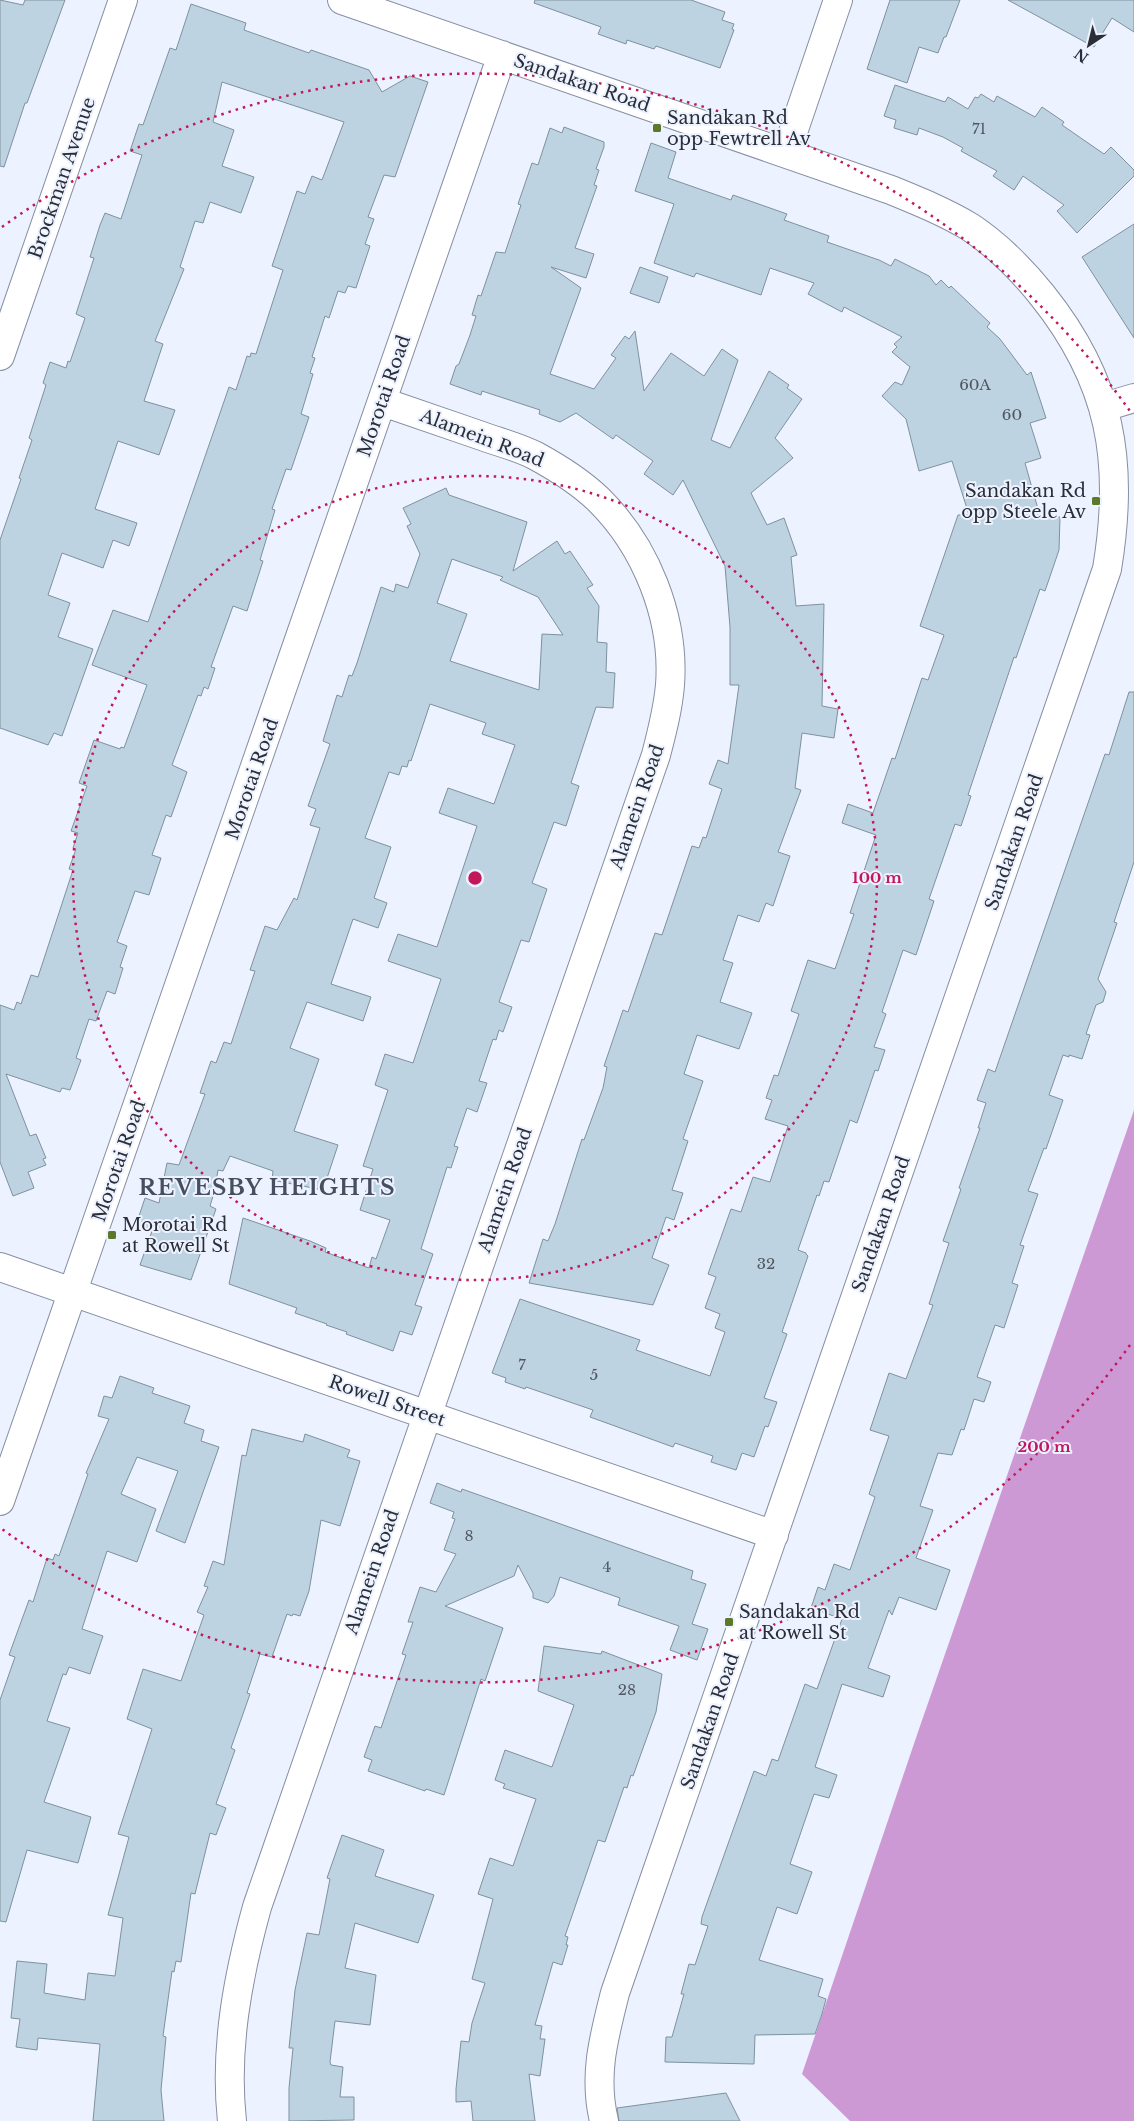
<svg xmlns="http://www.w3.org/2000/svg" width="1134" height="2121" viewBox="0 0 1134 2121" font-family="'Libre Baskerville',serif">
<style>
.forest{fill:#cd99d4}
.building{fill:#bed3e1;stroke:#7e919e;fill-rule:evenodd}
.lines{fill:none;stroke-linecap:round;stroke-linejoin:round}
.street-casing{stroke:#868ea1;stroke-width:30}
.street{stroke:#fff;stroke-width:28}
.ring{fill:none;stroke:#c2185b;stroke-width:2.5;stroke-dasharray:2.5 5}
.poi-dot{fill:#5d782b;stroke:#ecf2ff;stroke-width:2}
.labels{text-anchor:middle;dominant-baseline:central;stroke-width:4;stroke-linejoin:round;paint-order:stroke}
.number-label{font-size:15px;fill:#505761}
.street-label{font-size:18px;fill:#2b2e36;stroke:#ecf2ff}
.poi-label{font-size:18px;fill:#2b2e36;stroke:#ecf2ff;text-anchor:start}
.district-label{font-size:22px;font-weight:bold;letter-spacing:1px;fill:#464e5f;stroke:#ecf2ff}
.centre{fill:#c2185b;stroke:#ecf2ff;stroke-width:2.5}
.ring-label{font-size:15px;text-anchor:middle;font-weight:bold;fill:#c2185b;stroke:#ecf2ff;stroke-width:4;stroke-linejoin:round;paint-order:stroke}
</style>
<rect width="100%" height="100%" fill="#ecf2ff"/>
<path class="forest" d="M 1134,1110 L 1134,2121 L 850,2121 L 802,2074 L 919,1729 Z"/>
<path class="building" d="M 0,0 L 23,5 L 25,0 L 65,0 L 27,103 L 25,103 L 4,167 L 0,166 Z
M 535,0 L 691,0 L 725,12 L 722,20 L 734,24 L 732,29 L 734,30 L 720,68 L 656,46 L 654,49 L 627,40 L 626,44 L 598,34 L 601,27 L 534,3 Z
M 890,0 L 960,0 L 946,37 L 944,37 L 938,53 L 919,47 L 907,83 L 867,69 Z
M 1008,0 L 1134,0 L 1134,32 L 1112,18 L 1094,47 Z
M 191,4 L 246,23 L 244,30 L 309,53 L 311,50 L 369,70 L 382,92 L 410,76 L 428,82 L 395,177 L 384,175 L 368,217 L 374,219 L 365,244 L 370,246 L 356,288 L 348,286 L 345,293 L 338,291 L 329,318 L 325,316 L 312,357 L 315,358 L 310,373 L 313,374 L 301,414 L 309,417 L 291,470 L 286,469 L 272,509 L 275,510 L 260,560 L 263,561 L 247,611 L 233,606 L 211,667 L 215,668 L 208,689 L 204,687 L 201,696 L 198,695 L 172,765 L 187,772 L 171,817 L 166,815 L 152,855 L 161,858 L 149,895 L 135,891 L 117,942 L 127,946 L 120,967 L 123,968 L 115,994 L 107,991 L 96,1021 L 89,1019 L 76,1058 L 81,1060 L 70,1090 L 62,1088 L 60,1092 L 6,1074 L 30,1136 L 36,1134 L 46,1158 L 43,1159 L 46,1165 L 28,1172 L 34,1188 L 13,1196 L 0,1162 L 0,1005 L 14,1010 L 17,1002 L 21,1004 L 31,975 L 38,977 L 73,870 L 69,869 L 76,849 L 73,848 L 78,833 L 71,831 L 87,786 L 79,783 L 94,740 L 120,749 L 121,747 L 124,748 L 147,685 L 92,665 L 113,610 L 148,622 L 229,387 L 236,390 L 247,356 L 250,357 L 251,353 L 256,354 L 283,270 L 272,266 L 297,191 L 305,194 L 312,176 L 322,180 L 344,122 L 222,82 L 213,122 L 234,130 L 222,166 L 254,177 L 241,213 L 210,202 L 203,223 L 195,221 L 180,267 L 184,269 L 155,341 L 163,344 L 144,401 L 175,410 L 159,455 L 118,441 L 95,509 L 137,523 L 129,546 L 113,540 L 103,568 L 62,553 L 48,595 L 70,603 L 58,637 L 93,649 L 62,736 L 54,733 L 48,745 L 0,728 L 0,540 L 21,479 L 19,478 L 32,440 L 29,438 L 46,385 L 43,383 L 50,362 L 66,368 L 68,361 L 70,362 L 85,318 L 76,314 L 94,258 L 90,257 L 100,225 L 105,213 L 121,219 L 142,155 L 130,151 L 139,124 L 143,125 L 170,48 L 176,50 Z
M 895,85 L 945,102 L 948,97 L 968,109 L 975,97 L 978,98 L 981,94 L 994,102 L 997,96 L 1035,117 L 1042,107 L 1064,122 L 1062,125 L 1104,154 L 1111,147 L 1134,170 L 1134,176 L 1077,233 L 1057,211 L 1064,205 L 1023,176 L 1014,190 L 993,176 L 997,171 L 961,151 L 963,148 L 943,137 L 919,128 L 917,135 L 894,128 L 896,120 L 884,116 Z
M 564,127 L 604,142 L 604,147 L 596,169 L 599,170 L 594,185 L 597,186 L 575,248 L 594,254 L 586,278 L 551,267 L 581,288 L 550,374 L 594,389 L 616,358 L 611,355 L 625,336 L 629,339 L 635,331 L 644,391 L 671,353 L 704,376 L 722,349 L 738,360 L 711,440 L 730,448 L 769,371 L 789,385 L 787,388 L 802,399 L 775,438 L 793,458 L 751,493 L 767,525 L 784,518 L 797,555 L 791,557 L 796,606 L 824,604 L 822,706 L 838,709 L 834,738 L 802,733 L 795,788 L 801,790 L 778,852 L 790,856 L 773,906 L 766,903 L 759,922 L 738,915 L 723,960 L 733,963 L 720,1002 L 752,1013 L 739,1049 L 697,1035 L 684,1074 L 703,1081 L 683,1139 L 688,1141 L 672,1190 L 683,1193 L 674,1220 L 666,1217 L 652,1258 L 669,1265 L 653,1305 L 529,1283 L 543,1239 L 548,1241 L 555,1224 L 582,1139 L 584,1140 L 603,1088 L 607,1067 L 604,1066 L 623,1010 L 628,1012 L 655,933 L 662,935 L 692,846 L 699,848 L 703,837 L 706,838 L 722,789 L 709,784 L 718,760 L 728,764 L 739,685 L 730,685 L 730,627 L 725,566 L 683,480 L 673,495 L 644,474 L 653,461 L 616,435 L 613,439 L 576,413 L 560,422 L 539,414 L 540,410 L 482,391 L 481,395 L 450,384 L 456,366 L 459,364 L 470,335 L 476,316 L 472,315 L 478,295 L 481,296 L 496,252 L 505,253 L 521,205 L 518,204 L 532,163 L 538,165 L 550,128 L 562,133 Z
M 651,143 L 676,152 L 668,178 L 731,200 L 733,195 L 787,214 L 784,220 L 829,236 L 827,242 L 879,260 L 891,266 L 895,259 L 929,276 L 936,285 L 941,280 L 949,288 L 951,286 L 990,323 L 987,327 L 1000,339 L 1027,375 L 1031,372 L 1046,418 L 1030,423 L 1041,458 L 1025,463 L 1040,516 L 1060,517 L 1059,550 L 1045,591 L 1040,589 L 1016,658 L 1014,657 L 968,795 L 971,796 L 961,826 L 955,824 L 929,899 L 934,901 L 916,955 L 903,950 L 882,1012 L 886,1014 L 874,1047 L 885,1050 L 878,1071 L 875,1070 L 857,1123 L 850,1120 L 829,1182 L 824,1181 L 819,1196 L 817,1195 L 798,1250 L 806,1253 L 806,1254 L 808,1256 L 782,1332 L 787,1334 L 764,1398 L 777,1402 L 768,1427 L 765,1426 L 754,1457 L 742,1453 L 736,1470 L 711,1462 L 713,1456 L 675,1443 L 673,1447 L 590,1417 L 593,1410 L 526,1387 L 525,1389 L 505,1382 L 506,1378 L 492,1373 L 520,1299 L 640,1340 L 636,1350 L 710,1376 L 725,1332 L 715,1328 L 720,1314 L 705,1308 L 716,1277 L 708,1274 L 731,1209 L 741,1212 L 753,1177 L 770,1182 L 788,1126 L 765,1119 L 772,1100 L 766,1098 L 774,1075 L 778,1076 L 799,1014 L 791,1011 L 808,960 L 835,969 L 854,914 L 850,913 L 876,835 L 842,823 L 848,804 L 873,813 L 892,758 L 895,759 L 922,678 L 928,680 L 944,635 L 920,626 L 958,515 L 969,515 L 952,461 L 919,471 L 906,419 L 882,396 L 895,382 L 902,385 L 910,367 L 892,352 L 897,347 L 894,344 L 902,337 L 844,307 L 842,312 L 808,294 L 814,283 L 770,268 L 761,295 L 696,273 L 694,277 L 654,263 L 674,204 L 635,191 Z
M 1134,224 L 1134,338 L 1082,257 Z
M 640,267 L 668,277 L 659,303 L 630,293 Z
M 446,488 L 449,495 L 527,522 L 513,571 L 557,541 L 565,554 L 570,551 L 593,585 L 587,588 L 599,606 L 597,642 L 607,643 L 606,672 L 615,673 L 613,708 L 596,707 L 571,783 L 579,786 L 566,826 L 554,822 L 532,883 L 547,889 L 529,942 L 521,940 L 499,1002 L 512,1007 L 503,1032 L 499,1030 L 496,1040 L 493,1039 L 479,1081 L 487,1083 L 477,1112 L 467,1108 L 454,1146 L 458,1147 L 451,1168 L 447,1167 L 421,1249 L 433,1254 L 415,1305 L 422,1307 L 412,1335 L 400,1331 L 393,1351 L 346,1334 L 347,1332 L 326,1325 L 327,1324 L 295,1313 L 297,1308 L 229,1284 L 243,1218 L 310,1241 L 326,1248 L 325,1252 L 369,1268 L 372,1257 L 376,1259 L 390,1220 L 360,1210 L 373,1169 L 363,1166 L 388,1090 L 375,1085 L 385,1054 L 413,1063 L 441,979 L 388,961 L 398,934 L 437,947 L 477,826 L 439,813 L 448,788 L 494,804 L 515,745 L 482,734 L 486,723 L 430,704 L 411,761 L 409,760 L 407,767 L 402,766 L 399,775 L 389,772 L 365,838 L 391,847 L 374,898 L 387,903 L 378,928 L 353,919 L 331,984 L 371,997 L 363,1021 L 307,1002 L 290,1048 L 319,1059 L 294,1131 L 338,1145 L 323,1190 L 272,1180 L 273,1171 L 230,1156 L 223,1171 L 218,1170 L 214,1193 L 210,1206 L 216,1209 L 191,1280 L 140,1265 L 152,1231 L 136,1225 L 145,1198 L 159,1203 L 167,1163 L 179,1165 L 205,1094 L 200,1093 L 211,1061 L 216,1063 L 224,1042 L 231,1044 L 255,971 L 250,970 L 265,926 L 277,930 L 294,898 L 297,900 L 320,828 L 310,825 L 316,809 L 308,806 L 330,744 L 323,741 L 337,695 L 342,697 L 349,675 L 352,676 L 357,663 L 381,587 L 394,592 L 396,584 L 408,588 L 420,554 L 407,526 L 411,524 L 403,508 ZM 452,559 L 503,577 L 500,580 L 538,597 L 563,635 L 542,634 L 539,690 L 450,661 L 467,614 L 437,603 Z
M 1129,692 L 1134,692 L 1134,862 L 1114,922 L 1117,923 L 1098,979 L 1106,992 L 1103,1002 L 1096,1005 L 1086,1034 L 1090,1035 L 1082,1059 L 1069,1055 L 1069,1057 L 1063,1055 L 1049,1095 L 1063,1100 L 1046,1149 L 1044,1148 L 1028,1191 L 1038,1194 L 1020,1245 L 1024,1246 L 1012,1283 L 1018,1285 L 1004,1328 L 995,1325 L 977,1377 L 991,1382 L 984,1402 L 974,1399 L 964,1430 L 961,1429 L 952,1455 L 938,1453 L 920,1506 L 933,1510 L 916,1558 L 950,1570 L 936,1610 L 899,1597 L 892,1615 L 889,1610 L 868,1668 L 890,1676 L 883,1697 L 842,1684 L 815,1767 L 837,1775 L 829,1798 L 814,1794 L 790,1864 L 812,1872 L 797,1914 L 777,1907 L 759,1960 L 823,1979 L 818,1996 L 826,1999 L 822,2014 L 815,2034 L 755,2035 L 754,2064 L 665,2062 L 666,2037 L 672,2037 L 684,1994 L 681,1994 L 689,1964 L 695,1965 L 708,1926 L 701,1924 L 702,1917 L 754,1771 L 766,1776 L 772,1759 L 778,1761 L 805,1684 L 817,1689 L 842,1619 L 811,1608 L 818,1587 L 825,1590 L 834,1564 L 850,1570 L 875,1497 L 869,1494 L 889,1436 L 870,1430 L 889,1373 L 906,1379 L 933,1305 L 929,1304 L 949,1243 L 943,1241 L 961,1189 L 959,1188 L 980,1128 L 978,1128 L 986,1103 L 977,1100 L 988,1069 L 995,1072 L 1105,754 L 1109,755 Z
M 120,1376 L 154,1388 L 152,1393 L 190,1406 L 184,1423 L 204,1430 L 201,1441 L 219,1447 L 185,1543 L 156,1531 L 178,1471 L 137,1457 L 121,1494 L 156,1509 L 137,1562 L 107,1551 L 82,1629 L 103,1636 L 90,1674 L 69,1667 L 66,1675 L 63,1674 L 47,1721 L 70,1728 L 44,1802 L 91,1817 L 78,1863 L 27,1850 L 6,1922 L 0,1921 L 0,1700 L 15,1657 L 9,1655 L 29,1600 L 33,1602 L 47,1558 L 53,1560 L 55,1554 L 59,1556 L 88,1474 L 86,1473 L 109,1419 L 98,1416 L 104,1396 L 112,1398 Z
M 252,1429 L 303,1442 L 305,1434 L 350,1450 L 347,1457 L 360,1461 L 340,1526 L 321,1520 L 309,1591 L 300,1616 L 293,1614 L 292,1616 L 287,1614 L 272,1657 L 260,1654 L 247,1693 L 250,1694 L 231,1748 L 235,1750 L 216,1804 L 226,1808 L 216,1835 L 210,1833 L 195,1894 L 191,1893 L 181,1962 L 176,1961 L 174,1972 L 172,1971 L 163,2036 L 166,2037 L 161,2090 L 164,2121 L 93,2121 L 100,2044 L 38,2038 L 37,2050 L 16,2047 L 20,2019 L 11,2018 L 17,1961 L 47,1964 L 44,1993 L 85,2000 L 88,1973 L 115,1976 L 123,1918 L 108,1915 L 129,1837 L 118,1834 L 152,1729 L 127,1719 L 143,1669 L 181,1681 L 204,1615 L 197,1612 L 208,1587 L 204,1586 L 213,1561 L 224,1565 L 242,1455 L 246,1456 Z
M 437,1483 L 461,1492 L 462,1489 L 693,1571 L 691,1579 L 706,1584 L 692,1624 L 708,1629 L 697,1660 L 670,1650 L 679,1626 L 618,1605 L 620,1598 L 560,1577 L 554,1596 L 548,1603 L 533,1598 L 533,1593 L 518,1565 L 514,1576 L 445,1606 L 503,1628 L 485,1681 L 481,1679 L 444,1795 L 426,1789 L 425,1791 L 368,1771 L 372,1760 L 364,1757 L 375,1726 L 381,1728 L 406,1655 L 402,1654 L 413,1622 L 408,1622 L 420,1587 L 436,1592 L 456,1554 L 444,1550 L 455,1519 L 452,1518 L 454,1512 L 430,1503 Z
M 544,1646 L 601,1654 L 602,1651 L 662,1674 L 656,1712 L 633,1776 L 631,1775 L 627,1788 L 624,1787 L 605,1842 L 598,1840 L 565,1936 L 568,1937 L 566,1945 L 568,1945 L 562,1965 L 553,1962 L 535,2025 L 542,2026 L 540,2039 L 545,2039 L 540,2076 L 529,2074 L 535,2121 L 473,2121 L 471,2101 L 456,2102 L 456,2089 L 461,2041 L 469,2042 L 472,2023 L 485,1983 L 472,1979 L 493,1899 L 478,1894 L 490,1858 L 513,1866 L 536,1799 L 503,1788 L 505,1784 L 495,1780 L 505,1750 L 552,1767 L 574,1705 L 538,1691 Z
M 342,1835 L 384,1850 L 375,1876 L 434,1895 L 418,1943 L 355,1923 L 345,1968 L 376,1975 L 370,2025 L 335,2021 L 330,2062 L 331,2065 L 343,2067 L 340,2097 L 354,2097 L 354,2120 L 289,2121 L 289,2088 L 293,2048 L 289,2048 L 295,1990 L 307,1933 L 319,1935 L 330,1879 L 327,1878 Z
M 726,2093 L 740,2121 L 619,2121 L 617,2108 Z"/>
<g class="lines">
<g class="street-casing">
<path id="street" d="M 342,0 L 891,190 C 918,201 945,212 970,227 C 997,245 1021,269 1042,295 C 1111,381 1125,461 1107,569 L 615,1993 C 604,2037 593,2075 604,2121
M 786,153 L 838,0
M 0,356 L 123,0
M 1104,407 L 1134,398
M 0,1267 L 774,1535
M 0,1501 L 502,55
M 232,2121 C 224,2049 238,1976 257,1907 L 656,755 C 662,732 668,709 670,685 C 675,618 646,546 598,499 C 580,482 558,468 536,456 C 519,447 498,442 479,435 C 447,424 415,413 383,402"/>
</g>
<use href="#street" class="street"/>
</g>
<g class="ring">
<circle cx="475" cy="878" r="402"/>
<path d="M1130 1345A805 805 0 0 1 2 1529M2 227A805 805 0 0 1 1130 411"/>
</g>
<g class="poi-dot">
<rect x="652" y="123" width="10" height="10" rx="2.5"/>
<rect x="1091" y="496" width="10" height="10" rx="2.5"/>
<rect x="107" y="1230" width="10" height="10" rx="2.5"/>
<rect x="724" y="1617" width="10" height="10" rx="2.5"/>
</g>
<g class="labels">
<g class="number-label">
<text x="979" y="128">71</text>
<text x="975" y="384">60A</text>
<text x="1012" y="414">60</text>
<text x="766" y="1263">32</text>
<text x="522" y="1364">7</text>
<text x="594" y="1374">5</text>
<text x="469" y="1535">8</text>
<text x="607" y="1566">4</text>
<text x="627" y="1689">28</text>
</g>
<g class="street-label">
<text transform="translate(582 83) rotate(19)">Sandakan Road</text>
<text transform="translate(62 178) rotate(-71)">Brockman Avenue</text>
<text transform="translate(384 396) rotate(-71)">Morotai Road</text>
<text transform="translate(482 438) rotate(21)">Alamein Road</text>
<text transform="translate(252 779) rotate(-71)">Morotai Road</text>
<text transform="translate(637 807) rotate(-71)">Alamein Road</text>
<text transform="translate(1014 842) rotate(-71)">Sandakan Road</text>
<text transform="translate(119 1161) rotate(-71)">Morotai Road</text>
<text transform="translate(505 1190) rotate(-71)">Alamein Road</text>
<text transform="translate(881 1224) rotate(-71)">Sandakan Road</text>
<text transform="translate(387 1401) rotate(19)">Rowell Street</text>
<text transform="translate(372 1572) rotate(-71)">Alamein Road</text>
<text transform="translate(710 1721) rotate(-71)">Sandakan Road</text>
</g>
<g class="poi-label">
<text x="667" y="118">Sandakan Rd<tspan x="667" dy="21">opp Fewtrell Av</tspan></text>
<text x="1086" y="491" text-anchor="end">Sandakan Rd<tspan x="1086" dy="21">opp Steele Av</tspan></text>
<text x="122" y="1225">Morotai Rd<tspan x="122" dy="21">at Rowell St</tspan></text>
<text x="739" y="1612">Sandakan Rd<tspan x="739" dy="21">at Rowell St</tspan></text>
</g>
<g class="district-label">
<text x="267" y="1187">REVESBY HEIGHTS</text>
</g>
</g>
<circle cx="475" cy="878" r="8" class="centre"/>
<g class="ring-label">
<text x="877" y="883">100 m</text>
<text x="1044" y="1452">200 m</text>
</g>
<g transform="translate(1089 45) rotate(215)" stroke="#ecf2ff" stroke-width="4" paint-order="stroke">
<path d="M0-4L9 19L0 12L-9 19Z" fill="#2b2e36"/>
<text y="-8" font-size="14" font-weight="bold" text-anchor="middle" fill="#2b2e36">N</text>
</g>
</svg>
